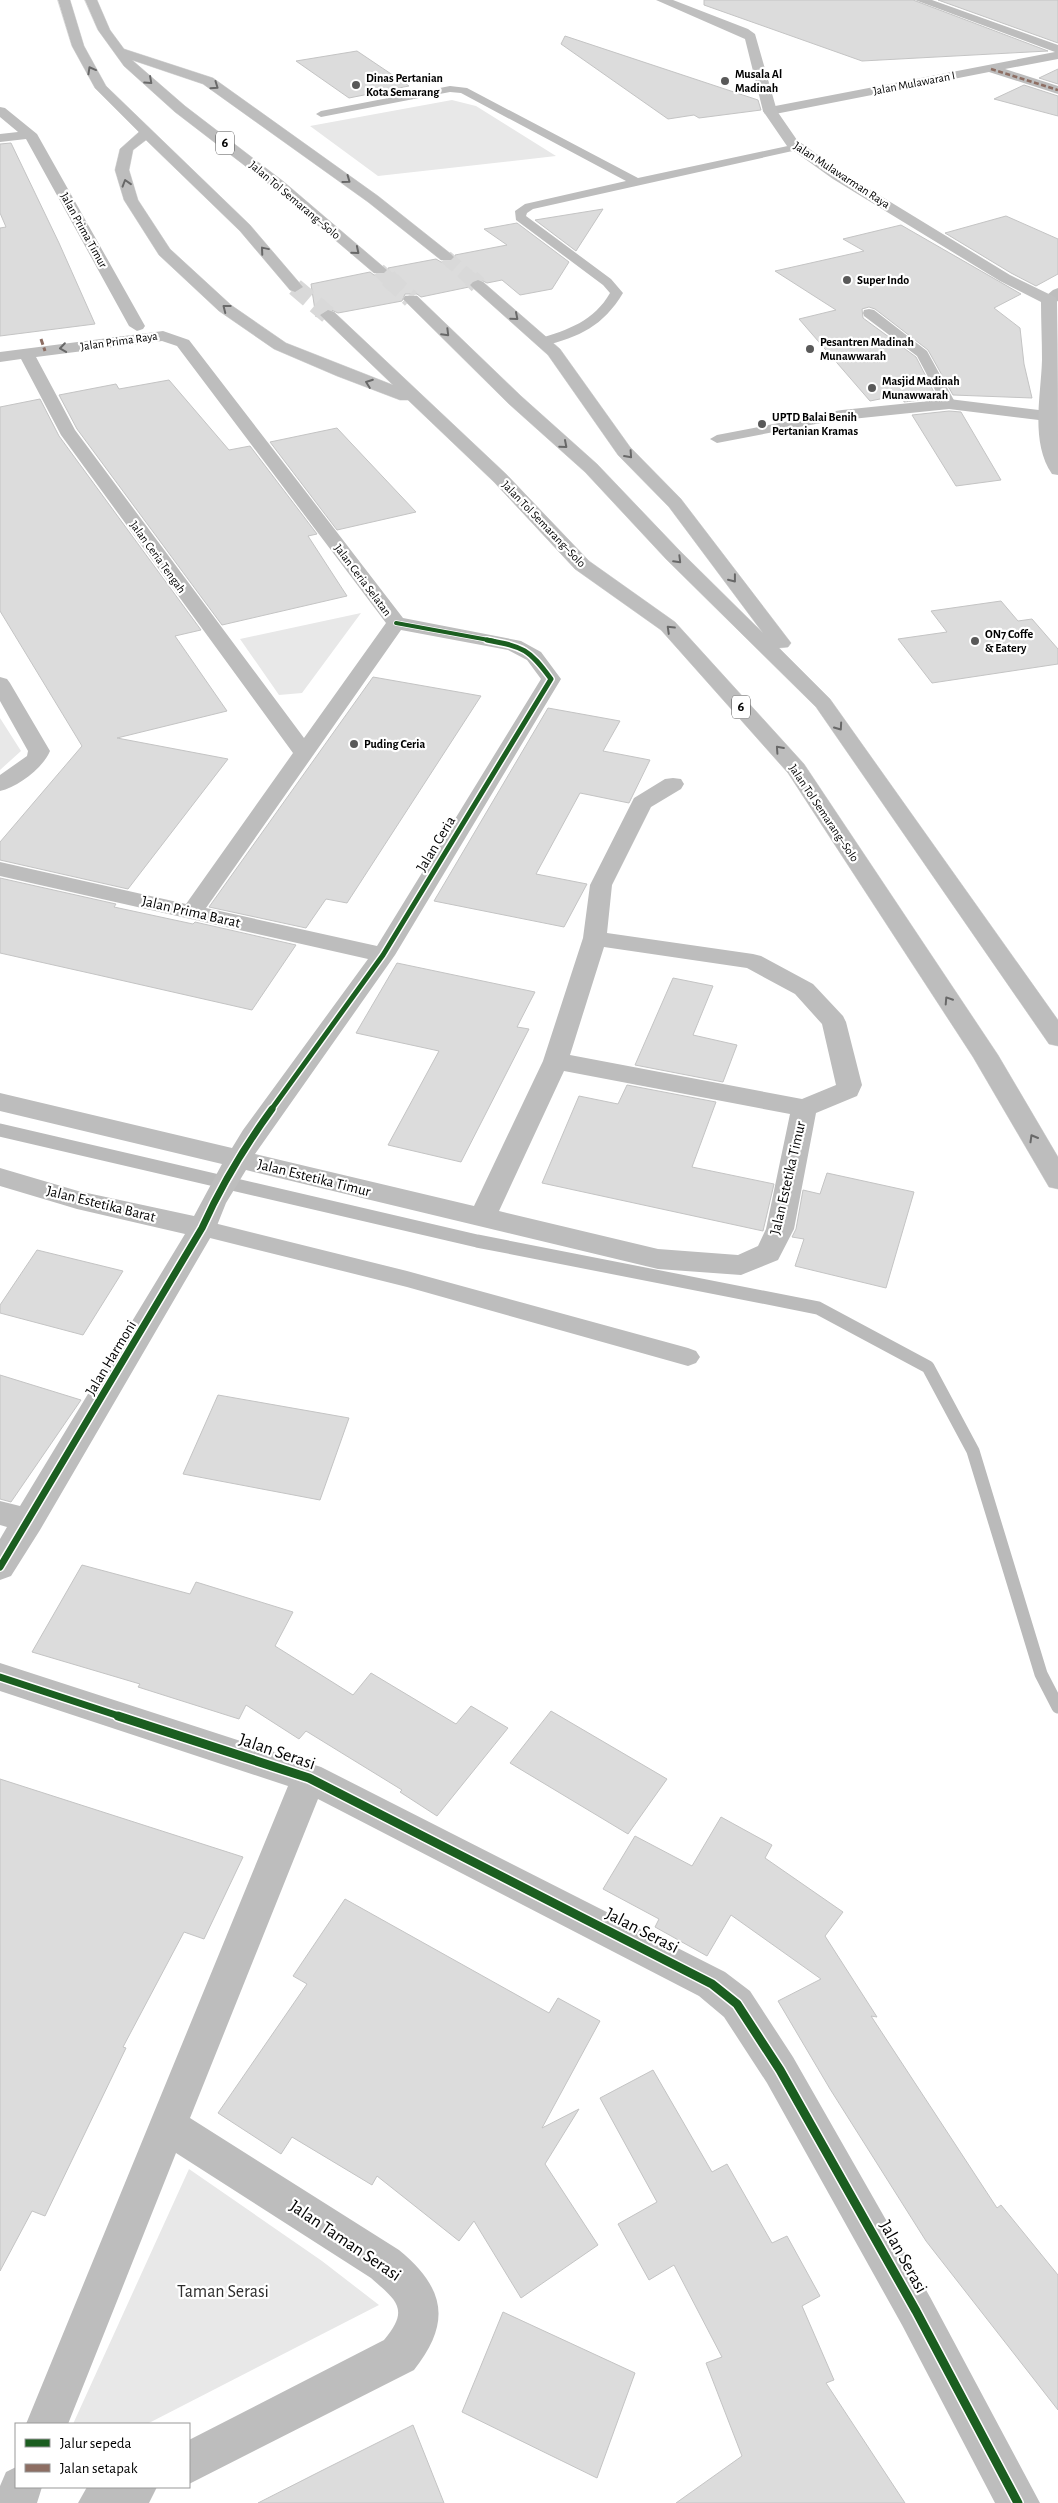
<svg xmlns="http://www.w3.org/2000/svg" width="1058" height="2503" viewBox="0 0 1058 2503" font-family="'Alegreya Sans',sans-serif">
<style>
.green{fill:#e8e8e8}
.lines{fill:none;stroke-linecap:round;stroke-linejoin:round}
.stream{stroke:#bababa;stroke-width:13}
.building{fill:#dcdcdc;stroke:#c4c4c4}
.motorway-tunnel-far1{stroke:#d9d9d9;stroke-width:14;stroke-dasharray:14 7;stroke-linecap:butt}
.motorway-tunnel{stroke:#d9d9d9;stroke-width:18;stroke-dasharray:18 9;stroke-linecap:butt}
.motorway-casing{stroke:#dbdbdb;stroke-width:1}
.service{fill:#bdbdbd;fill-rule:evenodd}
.minor{fill:#bdbdbd;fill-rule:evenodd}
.secondary{fill:#bfbfbf;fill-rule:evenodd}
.motorway{fill:#bdbdbd;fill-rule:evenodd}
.quiet-far1{stroke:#8d6e63;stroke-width:2.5;stroke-dasharray:5 2.5;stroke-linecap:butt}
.quiet{stroke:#8d6e63;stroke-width:3;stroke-dasharray:6 3;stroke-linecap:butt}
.cycleway-far3-casing{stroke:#fff;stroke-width:5.5}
.cycleway-far2-casing{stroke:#fff;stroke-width:8}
.cycleway-far1-casing{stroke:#fff;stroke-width:10}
.cycleway-casing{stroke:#fff;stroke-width:12}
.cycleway-far3{stroke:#1b5e20;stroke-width:4}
.cycleway-far2{stroke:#1b5e20;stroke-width:5}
.cycleway-far1{stroke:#1b5e20;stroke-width:7}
.cycleway{stroke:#1b5e20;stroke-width:9}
.oneway{stroke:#686868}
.poi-dot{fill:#595959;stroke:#fff;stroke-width:2}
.labels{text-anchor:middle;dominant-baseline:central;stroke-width:4.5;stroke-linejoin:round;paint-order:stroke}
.far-poi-label{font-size:12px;font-weight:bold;fill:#000;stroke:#fff;text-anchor:start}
.far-street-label{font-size:12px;fill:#000;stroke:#fff}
.shield{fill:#fff;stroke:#4c4c4c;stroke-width:1}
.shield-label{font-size:14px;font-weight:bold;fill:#000}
.street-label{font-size:15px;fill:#000;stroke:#fff}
.near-street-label{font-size:18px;fill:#000;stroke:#fff}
.near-park-label{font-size:18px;fill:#2d2d2d;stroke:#fff}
</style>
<rect width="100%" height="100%" fill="#fff"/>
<path class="green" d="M 452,100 L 476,106 L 556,156 L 378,176 L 310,126 Z
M 361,613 L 302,693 L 279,695 L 240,639 Z
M 0,718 L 21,751 L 0,770 Z
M 189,2169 L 322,2261 L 379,2305 L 147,2424 L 73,2424 Z"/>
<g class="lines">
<path class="stream" d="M 0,1130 L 477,1241 L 818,1308 L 928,1367 L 973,1451 L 1041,1674 L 1058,1707"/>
</g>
<path class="building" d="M 704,0 L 913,0 L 1048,51 L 862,61 L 704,5 Z
M 938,0 L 1058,0 L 1058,43 Z
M 565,36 L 758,100 L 761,110 L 699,118 L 694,115 L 668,119 L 561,44 Z
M 357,51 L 409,86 L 349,98 L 296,61 Z
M 1058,69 L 1058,84 L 1039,78 Z
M 1024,85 L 1058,96 L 1058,116 L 994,99 Z
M 11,143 L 59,243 L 95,324 L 0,336 L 0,228 L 6,227 L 0,213 L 0,144 Z
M 603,209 L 576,251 L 535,220 Z
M 1006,216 L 1058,239 L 1058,274 L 1036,286 L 1011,273 L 945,233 Z
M 517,223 L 569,262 L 552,289 L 520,295 L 502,280 L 487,283 L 477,278 L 469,284 L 469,287 L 421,297 L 417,294 L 405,294 L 402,301 L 338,313 L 327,308 L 316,317 L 311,284 L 370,272 L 374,275 L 384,275 L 388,271 L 388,268 L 436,259 L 441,262 L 451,262 L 455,258 L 455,255 L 507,245 L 484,229 Z
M 901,225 L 1021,294 L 994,308 L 1020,328 L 1024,364 L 1032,398 L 953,395 L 928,350 L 875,309 L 869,307 L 862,309 L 863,318 L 916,357 L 937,398 L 904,402 L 900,395 L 870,401 L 799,319 L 836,310 L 775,271 L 864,251 L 843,239 Z
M 169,380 L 229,450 L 250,446 L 317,534 L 308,536 L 347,596 L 222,625 L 77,429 L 59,395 L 116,384 L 119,389 Z
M 40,399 L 59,436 L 201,630 L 175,636 L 227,711 L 117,738 L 228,759 L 128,889 L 0,860 L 0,842 L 82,746 L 0,611 L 0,407 Z
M 949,411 L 961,412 L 1001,480 L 956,486 L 912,415 Z
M 337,428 L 351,443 L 416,512 L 337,530 L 270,442 Z
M 1001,601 L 1018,621 L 1032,619 L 1058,649 L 1058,664 L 932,683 L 898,639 L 947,632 L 931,611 Z
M 373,677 L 481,696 L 347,903 L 326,899 L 306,928 L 209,907 Z
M 548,708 L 620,721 L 603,751 L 650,760 L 629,803 L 580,793 L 536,874 L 587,884 L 564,927 L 434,901 Z
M 0,878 L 116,904 L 114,907 L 193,924 L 195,922 L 296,945 L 252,1010 L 98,975 L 0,953 Z
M 397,963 L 535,992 L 517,1027 L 529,1029 L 461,1162 L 388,1145 L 439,1051 L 356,1033 Z
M 673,978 L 713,986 L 693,1035 L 737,1045 L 723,1082 L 635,1065 Z
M 627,1085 L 716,1102 L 692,1167 L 774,1184 L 763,1231 L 542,1183 L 579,1096 L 618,1104 Z
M 827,1173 L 914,1192 L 886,1288 L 795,1266 L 804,1239 L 792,1237 L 796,1229 L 803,1190 L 820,1194 Z
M 37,1250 L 123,1271 L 83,1335 L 0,1313 L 0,1305 Z
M 0,1375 L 81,1400 L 11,1502 L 0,1499 Z
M 218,1395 L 349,1418 L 320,1500 L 183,1474 Z
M 82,1565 L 190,1594 L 196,1582 L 293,1612 L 275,1646 L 353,1695 L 371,1673 L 456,1724 L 471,1706 L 508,1728 L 437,1816 L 400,1792 L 402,1790 L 306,1731 L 299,1739 L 246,1705 L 239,1719 L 138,1687 L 140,1684 L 32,1652 Z
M 551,1711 L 667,1779 L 628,1834 L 510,1763 Z
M 0,1779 L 243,1857 L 204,1939 L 184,1932 L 123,2047 L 126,2048 L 45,2216 L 32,2211 L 0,2271 Z
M 721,1817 L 772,1845 L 765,1858 L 843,1912 L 825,1936 L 877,2017 L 871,2016 L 997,2208 L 1001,2205 L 1058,2275 L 1058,2410 L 926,2241 L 830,2089 L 778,2001 L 821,1979 L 731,1915 L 707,1956 L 655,1927 L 659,1919 L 603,1889 L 635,1836 L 692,1866 Z
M 345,1899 L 549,2013 L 558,1998 L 600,2021 L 542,2128 L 579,2109 L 545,2164 L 598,2245 L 521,2298 L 474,2221 L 459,2241 L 377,2176 L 372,2185 L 292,2137 L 281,2154 L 218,2113 L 307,1984 L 293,1976 Z
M 653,2070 L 712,2172 L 727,2164 L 772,2243 L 787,2236 L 820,2296 L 802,2306 L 834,2380 L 826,2383 L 905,2503 L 676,2503 L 742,2456 L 706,2363 L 722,2357 L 674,2265 L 649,2280 L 618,2224 L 657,2202 L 600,2098 Z
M 503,2312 L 635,2373 L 597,2478 L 462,2412 Z
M 413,2425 L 444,2503 L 258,2503 L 321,2471 Z"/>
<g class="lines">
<path class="motorway-tunnel-far1" d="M 446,257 L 472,280
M 379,270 L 390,280"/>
<path class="motorway-tunnel" d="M 388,278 L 411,299
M 471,278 L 478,285
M 295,287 L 328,315"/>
<g class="motorway-casing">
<path id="motorway" d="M 58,0 L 70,0 L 84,46 L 106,86 L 250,225 L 303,287 L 295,292 L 290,290 L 240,231 L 146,140 L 133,150 L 129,170 L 138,200 L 170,249 L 231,305 L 286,343 L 393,385 L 320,315 L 328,310 L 334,312 L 506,474 L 589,561 L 675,622 L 804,764 L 998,1055 L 1058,1157 L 1058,1189 L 1049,1187 L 973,1057 L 788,773 L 661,630 L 575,569 L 494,482 L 408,400 L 400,400 L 337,376 L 274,349 L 219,311 L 159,255 L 124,200 L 115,170 L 120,149 L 139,132 L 95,88 L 72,46 Z
M 85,0 L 97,0 L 110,30 L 124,49 L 213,78 L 378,196 L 451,254 L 454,257 L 451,260 L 441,260 L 368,202 L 203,84 L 132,60 L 185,106 L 284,182 L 387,270 L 384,273 L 374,273 L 274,188 L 175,112 L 124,66 L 98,30 Z
M 478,280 L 483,282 L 560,349 L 630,447 L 681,499 L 788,639 L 791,643 L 788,647 L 779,648 L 830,699 L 1058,1020 L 1058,1046 L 1049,1044 L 816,707 L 666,559 L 585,472 L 509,404 L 403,299 L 405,296 L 417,296 L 521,396 L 597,464 L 680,551 L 763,633 L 669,507 L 618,455 L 548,355 L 473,288 L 470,285 L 473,282 Z"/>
</g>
<path class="service" d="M 450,86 L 467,88 L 638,178 L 797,144 L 803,147 L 797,150 L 533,209 L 527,213 L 526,216 L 611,279 L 623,293 C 603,326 580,337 543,346 L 536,342 L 538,339 C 568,330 594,321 610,293 L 603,285 L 516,220 L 515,211 L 525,204 L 626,181 L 461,93 L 450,92 L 321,117 L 316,114 L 321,111 Z
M 869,309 L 874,310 L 927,351 L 956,404 L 954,407 L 944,407 L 917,356 L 864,316 L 863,313 L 864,310 Z
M 842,411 L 849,415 L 847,418 L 717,443 L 710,439 L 717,435 Z
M 202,1220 L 407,1271 L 688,1348 L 696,1351 L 700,1357 L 696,1363 L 688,1366 L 407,1287 L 194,1234 L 191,1228 L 194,1222 Z"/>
<path class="minor" d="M 915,0 L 932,0 L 1058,45 L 1058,59 L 1005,69 L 1058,86 L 1058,94 L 989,72 L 770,115 L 765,114 L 763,111 L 765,108 L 770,107 L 1055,52 Z
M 0,107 L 5,108 L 37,134 L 145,326 L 143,329 L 137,331 L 129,326 L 26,139 L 0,142 L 0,134 L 18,132 L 0,117 Z
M 1058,288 L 1058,301 L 1049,305 L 1043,303 L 1041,300 L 1053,290 Z
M 163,331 L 189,340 L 403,618 L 521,641 L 541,652 L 561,679 L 395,955 L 255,1154 L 474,1206 L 543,1061 L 583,938 L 590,885 L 634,798 L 665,779 L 673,778 L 681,779 L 684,784 L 681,789 L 651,807 L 612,885 L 607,933 L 753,954 L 761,956 L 813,984 L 843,1016 L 846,1022 L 862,1085 L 857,1096 L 816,1113 L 794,1229 L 778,1260 L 741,1275 L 658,1269 L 246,1170 L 226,1203 L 216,1228 L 40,1530 L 11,1576 L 0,1580 L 0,1539 L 7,1527 L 0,1525 L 0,1501 L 20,1506 L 185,1234 L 77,1209 L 0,1186 L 0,1168 L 78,1191 L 194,1216 L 222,1164 L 0,1111 L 0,1093 L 232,1148 L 243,1130 L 368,959 L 0,876 L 0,862 L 186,904 L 293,753 L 61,435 L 21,359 L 0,362 L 0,352 ZM 162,341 L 177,346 L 386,623 L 304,738 L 75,430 L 36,357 ZM 401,630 L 508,650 L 527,660 L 541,679 L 377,946 L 206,908 ZM 604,947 L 747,968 L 795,994 L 822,1024 L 836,1085 L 802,1099 L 570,1055 ZM 564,1071 L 790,1114 L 766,1229 L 758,1246 L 738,1255 L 658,1249 L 499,1211 Z
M 949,399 L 1047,411 L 1053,412 L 1056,416 L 1053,420 L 1047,421 L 949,409 L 842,420 L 836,419 L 833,415 L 836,411 L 842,410 Z
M 0,677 L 7,679 L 10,683 L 50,751 C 43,768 18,787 0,791 L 0,775 L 27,756 L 28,751 L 0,701 Z
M 0,1663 L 321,1767 L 725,1972 L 750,1991 L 793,2057 L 930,2297 L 1040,2503 L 995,2503 L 902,2325 L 767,2083 L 724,2017 L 699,1996 L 318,1799 L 190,2118 L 399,2250 C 445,2288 452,2322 414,2370 L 189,2484 L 189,2440 L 384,2340 C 410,2309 397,2301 371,2278 L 176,2153 L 68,2424 L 26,2424 L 288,1786 L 0,1691 Z
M 16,2467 L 16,2487 L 42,2487 L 37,2503 L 0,2503 L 0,2486 L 6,2472 Z
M 87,2487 L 157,2487 L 149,2503 L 78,2503 Z"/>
<path class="secondary" d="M 656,0 L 673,0 L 748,29 L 755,34 L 777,111 L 797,140 L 843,173 L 1010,275 L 1055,297 L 1057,300 C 1058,358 1058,417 1058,475 L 1052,474 C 1030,442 1041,396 1042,360 C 1042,341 1041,321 1041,302 L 1000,281 L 833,179 L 787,146 L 763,111 L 745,39 Z"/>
<use href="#motorway" class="motorway"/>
<path class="quiet-far1" d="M 991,69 L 1058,90"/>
<path class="quiet" d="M 41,339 L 45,351"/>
<g class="cycleway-far3-casing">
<path id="cycleway-far3" d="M 396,623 L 494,641"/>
</g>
<g class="cycleway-far2-casing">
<path id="cycleway-far2" d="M 271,1110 L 383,955 L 551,679 C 529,649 524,647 487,640"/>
</g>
<g class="cycleway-far1-casing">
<path id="cycleway-far1" d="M 0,1567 L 202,1228 C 221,1186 245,1146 272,1109
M 0,1677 L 122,1717"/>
</g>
<g class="cycleway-casing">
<path id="cycleway" d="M 118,1716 L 309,1778 L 712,1984 L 737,2004 L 780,2070 L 916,2311 L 1018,2503"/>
</g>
<use href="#cycleway-far3" class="cycleway-far3"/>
<use href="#cycleway-far2" class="cycleway-far2"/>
<use href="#cycleway-far1" class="cycleway-far1"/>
<use href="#cycleway" class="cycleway"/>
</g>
<defs><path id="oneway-chevron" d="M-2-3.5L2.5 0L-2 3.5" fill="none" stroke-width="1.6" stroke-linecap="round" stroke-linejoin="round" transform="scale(1.25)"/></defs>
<g class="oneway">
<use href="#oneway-chevron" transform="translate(91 70) rotate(-119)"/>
<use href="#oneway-chevron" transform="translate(149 81) rotate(42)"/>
<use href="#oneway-chevron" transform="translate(215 86) rotate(35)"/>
<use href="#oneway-chevron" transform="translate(347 180) rotate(36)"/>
<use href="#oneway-chevron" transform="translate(126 183) rotate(-107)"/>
<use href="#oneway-chevron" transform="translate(264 250) rotate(-130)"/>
<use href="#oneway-chevron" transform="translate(356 251) rotate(40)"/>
<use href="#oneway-chevron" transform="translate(226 308) rotate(-142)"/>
<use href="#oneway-chevron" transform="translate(515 317) rotate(41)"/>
<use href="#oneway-chevron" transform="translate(446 333) rotate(45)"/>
<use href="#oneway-chevron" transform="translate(63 348) rotate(172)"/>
<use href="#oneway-chevron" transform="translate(369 383) rotate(-160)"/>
<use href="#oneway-chevron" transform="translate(564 445) rotate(41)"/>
<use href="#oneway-chevron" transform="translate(629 455) rotate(48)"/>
<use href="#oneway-chevron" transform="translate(678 560) rotate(45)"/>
<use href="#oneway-chevron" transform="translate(733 579) rotate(52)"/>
<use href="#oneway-chevron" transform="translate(670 629) rotate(-136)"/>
<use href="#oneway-chevron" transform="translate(839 727) rotate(55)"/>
<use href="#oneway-chevron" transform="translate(779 749) rotate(-132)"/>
<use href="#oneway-chevron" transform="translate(948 1000) rotate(-123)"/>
<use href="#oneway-chevron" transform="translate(1033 1138) rotate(-120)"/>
</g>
<g class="poi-dot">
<circle cx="725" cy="81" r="5"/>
<circle cx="356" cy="85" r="5"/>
<circle cx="847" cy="280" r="5"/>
<circle cx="810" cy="349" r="5"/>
<circle cx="872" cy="388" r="5"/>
<circle cx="762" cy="424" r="5"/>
<circle cx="975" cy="641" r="5"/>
<circle cx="354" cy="744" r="5"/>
</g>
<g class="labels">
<g class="far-poi-label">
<text x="735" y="74">Musala Al<tspan x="735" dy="14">Madinah</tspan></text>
<text x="366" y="78">Dinas Pertanian<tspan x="366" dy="14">Kota Semarang</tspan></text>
<text x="857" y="280">Super Indo</text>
<text x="820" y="342">Pesantren Madinah<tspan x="820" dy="14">Munawwarah</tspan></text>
<text x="882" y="381">Masjid Madinah<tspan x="882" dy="14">Munawwarah</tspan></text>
<text x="772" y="417">UPTD Balai Benih<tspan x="772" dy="14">Pertanian Kramas</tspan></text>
<text x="985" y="634">ON7 Coffe<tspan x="985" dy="14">&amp; Eatery</tspan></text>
<text x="364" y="744">Puding Ceria</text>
</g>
<g class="far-street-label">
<text transform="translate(914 83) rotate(-11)">Jalan Mulawaran I</text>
<text transform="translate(842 175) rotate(33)">Jalan Mulawarman Raya</text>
<text transform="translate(295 200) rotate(40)">Jalan Tol Semarang–Solo</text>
<text transform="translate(84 230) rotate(61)">Jalan Prima Timur</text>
<text transform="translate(119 341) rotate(-8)">Jalan Prima Raya</text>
<text transform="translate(544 524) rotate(46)">Jalan Tol Semarang–Solo</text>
<text transform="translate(158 557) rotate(54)">Jalan Ceria Tengah</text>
<text transform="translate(363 580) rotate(53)">Jalan Ceria Selatan</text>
<text transform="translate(824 813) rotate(56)">Jalan Tol Semarang–Solo</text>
</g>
<g class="shield">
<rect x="216" y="131.5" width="18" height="23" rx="4"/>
<rect x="732" y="695.5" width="18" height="23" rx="4"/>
</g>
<g class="shield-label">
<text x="225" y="143">6</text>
<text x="741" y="707">6</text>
</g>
<g class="street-label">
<text transform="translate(436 844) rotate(-59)">Jalan Ceria</text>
<text transform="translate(191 912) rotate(13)">Jalan Prima Barat</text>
<text transform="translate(314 1178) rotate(14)">Jalan Estetika Timur</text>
<text transform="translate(788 1178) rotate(-77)">Jalan Estetika Timur</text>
<text transform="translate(101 1204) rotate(14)">Jalan Estetika Barat</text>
<text transform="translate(111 1358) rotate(-59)">Jalan Harmoni</text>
</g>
<g class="near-street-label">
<text transform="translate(277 1752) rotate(19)">Jalan Serasi</text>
<text transform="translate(642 1931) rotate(27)">Jalan Serasi</text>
<text transform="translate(345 2241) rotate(34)">Jalan Taman Serasi</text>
<text transform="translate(903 2257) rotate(61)">Jalan Serasi</text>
</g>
<g class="near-park-label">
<text x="223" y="2292">Taman Serasi</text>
</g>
</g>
<rect x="15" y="2423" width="175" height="65" fill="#ffffff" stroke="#999999"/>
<rect x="25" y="2439" width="25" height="8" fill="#1b5e20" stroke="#999999"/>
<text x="60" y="2448" font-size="15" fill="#000000">Jalur sepeda</text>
<rect x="25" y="2464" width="25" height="8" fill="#8d6e63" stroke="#999999"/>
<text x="60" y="2473" font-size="15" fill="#000000">Jalan setapak</text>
</svg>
